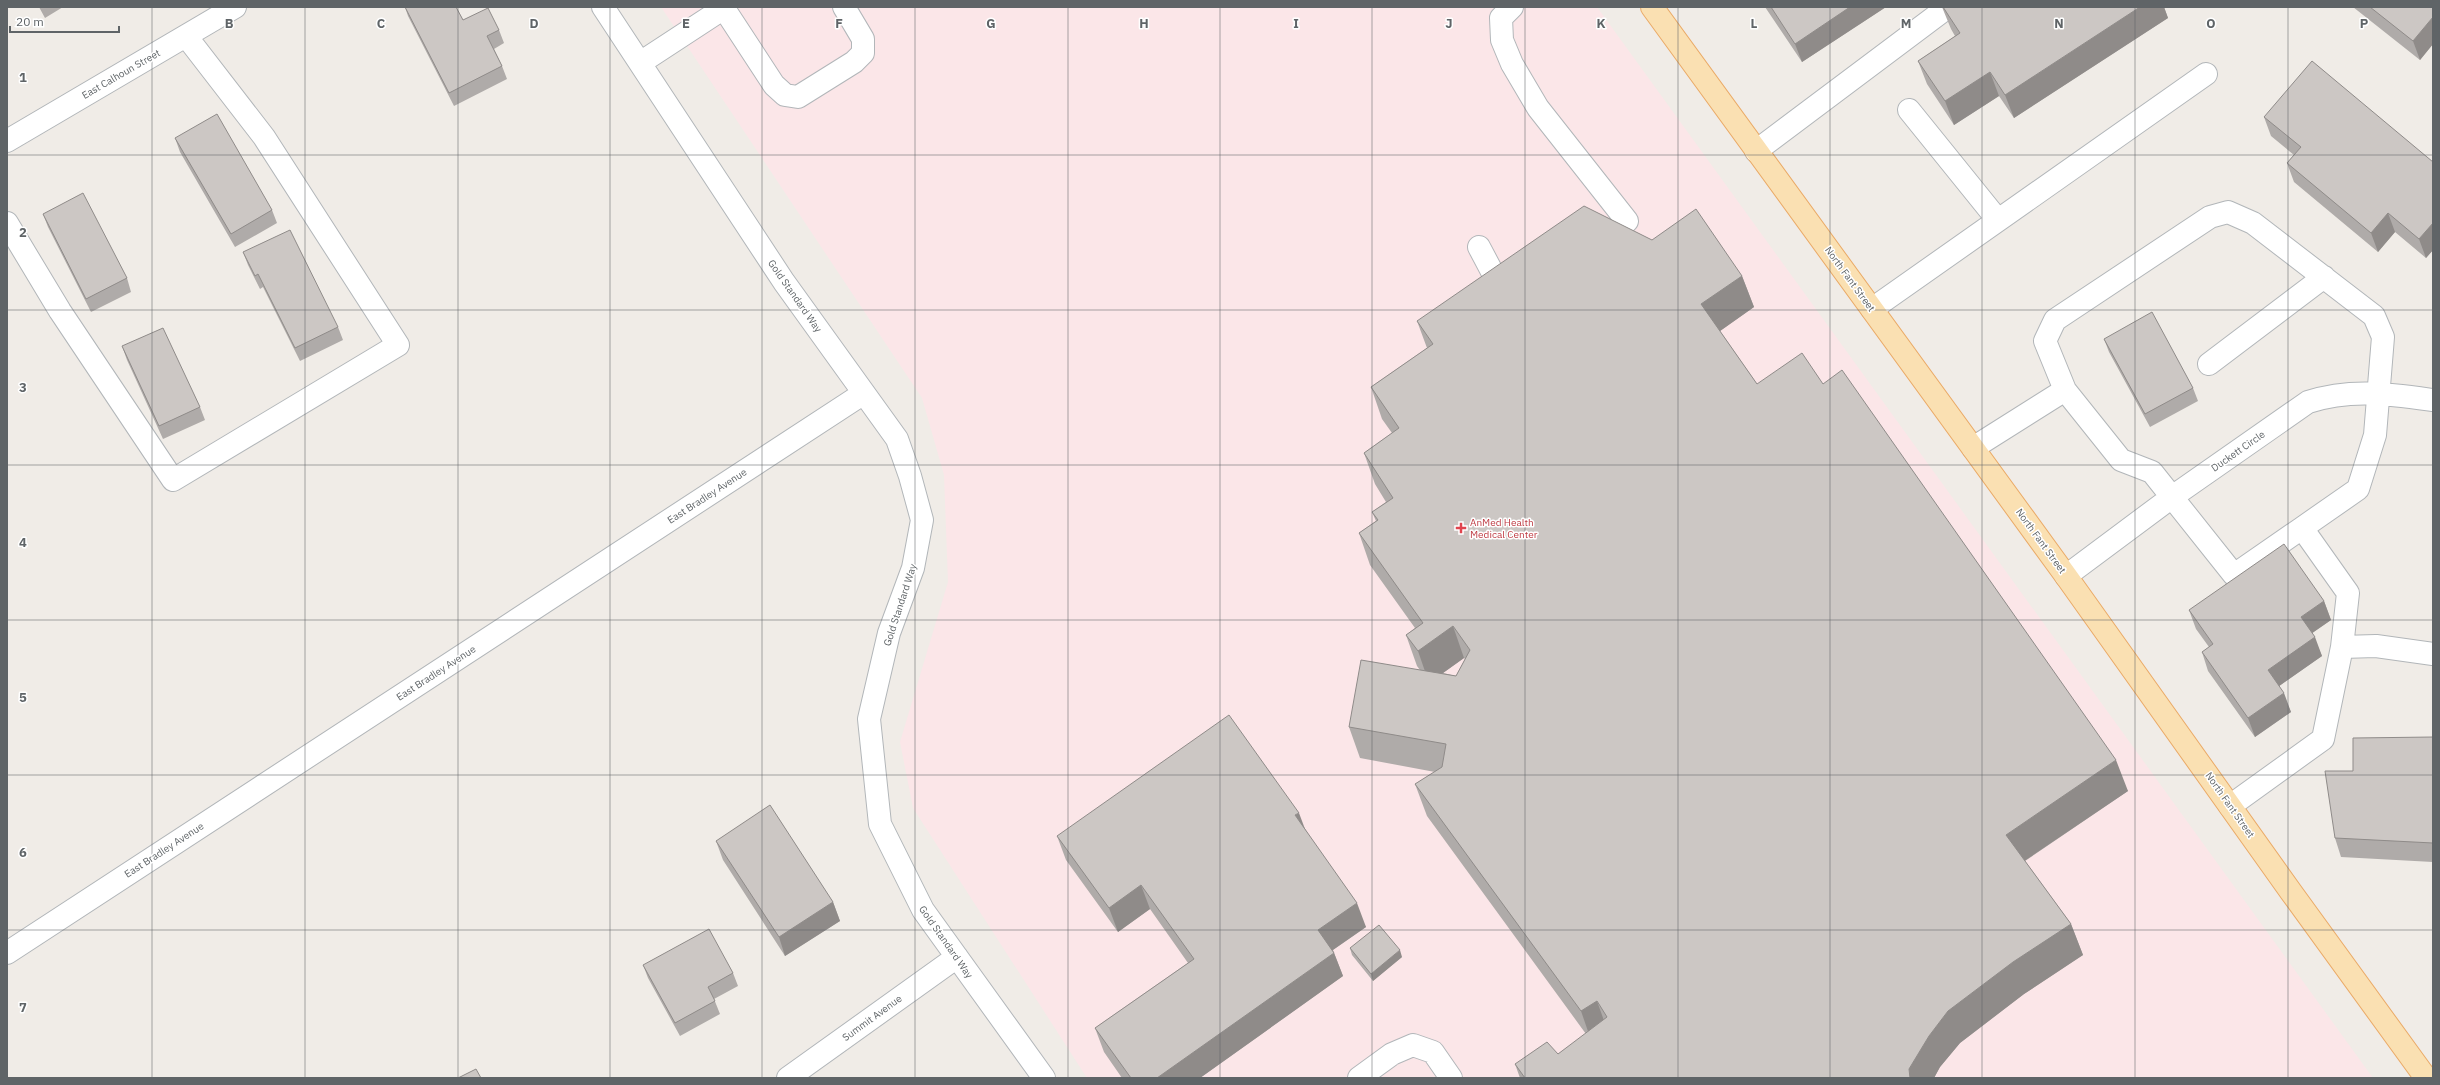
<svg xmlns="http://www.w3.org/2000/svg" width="2440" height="1085" viewBox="0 0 2440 1085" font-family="'IBM Plex Sans',sans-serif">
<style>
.medical{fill:#fbe6e8}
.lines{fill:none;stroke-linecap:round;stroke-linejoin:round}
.minor-casing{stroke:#b2b6b9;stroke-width:24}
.major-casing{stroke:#eaaa67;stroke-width:24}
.minor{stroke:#fff;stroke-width:22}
.major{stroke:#fae0b2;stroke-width:22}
.wall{fill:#afaba9;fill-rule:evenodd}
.shaded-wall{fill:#8f8b89}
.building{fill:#ccc7c4;stroke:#8f8b89}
.grid{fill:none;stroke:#5f6467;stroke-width:1;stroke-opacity:0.55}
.health-dot{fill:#e0444e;stroke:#fff;stroke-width:1.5}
.labels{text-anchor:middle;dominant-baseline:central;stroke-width:3;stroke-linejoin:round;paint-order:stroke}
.street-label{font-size:10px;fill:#5f6467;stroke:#fff}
.health-label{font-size:10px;fill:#be3a42;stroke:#fff;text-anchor:start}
.grid-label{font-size:13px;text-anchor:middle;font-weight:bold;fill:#5f6467;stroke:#fff;stroke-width:3;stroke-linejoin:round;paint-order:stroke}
</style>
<rect width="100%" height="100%" fill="#f0ece7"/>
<path class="medical" d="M 661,7 L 1597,7 L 2373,1078 L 1087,1078 L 913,808 L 900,742 L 948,582 L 944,475 L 922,398 Z"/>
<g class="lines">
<g class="minor-casing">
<path id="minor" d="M 603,7 L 784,282 L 897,439 L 910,476 L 922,520 L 913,568 L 889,633 L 869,719 L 880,824 L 923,910 L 1044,1078
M 723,7 L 774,85 L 785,95 L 798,97 L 854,62 L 863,53 L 863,39 L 844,7
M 1512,7 L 1501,18 L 1502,40 L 1512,64 L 1538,108 L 1627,221
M 640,63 L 724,8
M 1909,110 L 1997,219
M 7,141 L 235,7
M 1756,151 L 1948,7
M 7,223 L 60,311 L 173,480 L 398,345 L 264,137 L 186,36
M 1479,247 L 1497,281
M 1872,309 L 2206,74
M 2209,364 L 2324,277
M 2065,390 L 2121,460 L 2152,472 L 2234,575 L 2302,528
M 1973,448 L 2065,390 L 2045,341 L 2055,320 L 2210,217 L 2228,212 L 2253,223 L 2374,316 L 2383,337 L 2375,435 L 2358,489 L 2302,528 L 2348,593 L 2342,647
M 2066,576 L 2172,497 L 2308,402 C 2351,388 2390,394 2433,400
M 2230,806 L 2323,739 L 2342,647 L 2376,646 L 2433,654
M 7,953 L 864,393
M 788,1078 L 957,957
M 1359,1078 L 1392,1054 L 1413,1045 L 1433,1052 L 1451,1078"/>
</g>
<g class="major-casing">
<path id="major" d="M 1652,7 L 2066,576 L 2291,892 L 2426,1078"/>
</g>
<use href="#minor" class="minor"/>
<use href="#major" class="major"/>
</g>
<path class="wall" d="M 39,7 L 63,7 L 45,18 Z
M 405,7 L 456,7 L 463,20 L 499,30 L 504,43 L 494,49 L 502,66 L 507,79 L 454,106 L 408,16 Z
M 1765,7 L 1886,7 L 1802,62 Z
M 1942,7 L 2164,7 L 2168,18 L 2014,118 L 1999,96 L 1954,125 L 1927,84 L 1918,61 L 1955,36 L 1951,29 Z
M 2353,7 L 2433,7 L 2433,44 L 2420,60 Z
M 2264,117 L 2433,162 L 2433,250 L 2426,258 L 2395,232 L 2378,252 L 2294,182 L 2287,163 L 2294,155 L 2271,136 Z
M 175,138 L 272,210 L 277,223 L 235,247 L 180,152 Z
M 43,214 L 127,278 L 131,292 L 91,312 L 48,227 Z
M 1652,240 L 1742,276 L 1754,307 L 1720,331 L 1757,384 L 1823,384 L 2128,791 L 2025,861 L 2071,924 L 2083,955 L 2024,994 L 1960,1043 L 1940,1067 L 1934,1078 L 1520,1078 L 1515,1064 L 1558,1054 L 1586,1034 L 1427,816 L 1415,784 L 1435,772 L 1360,758 L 1349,727 L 1420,670 L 1417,666 L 1406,635 L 1415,628 L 1370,565 L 1359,533 L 1376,521 L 1372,512 L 1386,502 L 1375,484 L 1364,453 L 1392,433 L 1382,419 L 1371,387 L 1427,348 L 1417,321 ZM 1464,658 L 1465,659 L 1456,676 L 1443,673 Z
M 243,252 L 338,327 L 343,340 L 300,361 L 263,287 L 260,289 L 248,265 Z
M 2104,339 L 2193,388 L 2198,401 L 2150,427 L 2109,352 Z
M 122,346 L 200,407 L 205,420 L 163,439 L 127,360 Z
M 2324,601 L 2331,620 L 2312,633 L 2322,656 L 2279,686 L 2291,712 L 2255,737 L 2208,671 L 2202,652 L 2209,647 L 2196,629 L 2189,610 Z
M 2433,737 L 2433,862 L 2341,857 L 2335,838 L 2353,771 Z
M 1305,829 L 1366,927 L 1333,950 L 1343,976 L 1200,1078 L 1122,1078 L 1104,1052 L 1095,1028 L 1188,963 L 1150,909 L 1118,932 L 1066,860 L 1057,836 Z
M 716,841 L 833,902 L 840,921 L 785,956 L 723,860 Z
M 1350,948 L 1402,957 L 1373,981 L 1352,955 Z
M 643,965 L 733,973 L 738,986 L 714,999 L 720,1014 L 680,1036 L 648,978 Z"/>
<path class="shaded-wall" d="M 1850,7 L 1886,7 L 1802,62 L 1795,44 Z
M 2140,7 L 2164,7 L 2168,18 L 2014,118 L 2005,95 Z
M 2433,17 L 2433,44 L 2420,60 L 2413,41 Z
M 1990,72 L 1999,96 L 1954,125 L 1945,101 Z
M 2388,213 L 2395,232 L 2378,252 L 2371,233 Z
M 2433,223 L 2433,250 L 2426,258 L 2419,239 Z
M 1742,276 L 1754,307 L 1713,336 L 1701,304 Z
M 2324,601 L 2331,620 L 2308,636 L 2301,617 Z
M 1453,626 L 1464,658 L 1429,683 L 1418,651 Z
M 2315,637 L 2322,656 L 2275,689 L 2268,670 Z
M 2284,693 L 2291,712 L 2255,737 L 2248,718 Z
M 2116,760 L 2128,791 L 2017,866 L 2006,835 Z
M 1299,813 L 1308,837 L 1295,815 Z
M 1141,885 L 1150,909 L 1118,932 L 1109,908 Z
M 833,902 L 840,921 L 785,956 L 779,937 Z
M 1357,903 L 1366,927 L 1327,954 L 1318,930 Z
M 2071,924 L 2083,955 L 2024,994 L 1960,1043 L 1940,1067 L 1934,1078 L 1910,1078 L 1909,1069 L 1929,1036 L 1948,1011 L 2013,962 Z
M 1400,950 L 1402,957 L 1373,981 L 1371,974 Z
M 1334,953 L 1343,976 L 1200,1078 L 1157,1078 Z
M 1597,1001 L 1608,1032 L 1592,1043 L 1581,1011 Z"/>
<path class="building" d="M 405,7 L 456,7 L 463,20 L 488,8 L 499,30 L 487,36 L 502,66 L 449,93 Z
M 1771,7 L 1850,7 L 1795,44 Z
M 1943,7 L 2140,7 L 2005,95 L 1990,72 L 1945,101 L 1918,61 L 1960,33 Z
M 2370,7 L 2433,7 L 2433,17 L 2413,41 Z
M 2312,61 L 2433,162 L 2433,223 L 2419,239 L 2388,213 L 2371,233 L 2287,163 L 2301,147 L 2264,117 Z
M 217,114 L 272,210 L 231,234 L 175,138 Z
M 83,193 L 127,278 L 86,299 L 43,214 Z
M 1584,206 L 1652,240 L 1696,209 L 1742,276 L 1701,304 L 1757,384 L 1802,353 L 1823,384 L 1842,370 L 2116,760 L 2006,835 L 2071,924 L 2013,962 L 1948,1011 L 1929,1036 L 1909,1069 L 1910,1078 L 1525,1078 L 1515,1064 L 1547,1042 L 1558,1054 L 1607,1017 L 1597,1001 L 1581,1011 L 1415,784 L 1442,767 L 1446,744 L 1349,727 L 1361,660 L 1456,676 L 1470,650 L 1453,626 L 1418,651 L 1406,635 L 1423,623 L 1359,533 L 1378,520 L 1372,512 L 1393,498 L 1364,453 L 1399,428 L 1371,387 L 1433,344 L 1417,321 Z
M 290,230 L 338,327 L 295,348 L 258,274 L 255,276 L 243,252 Z
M 2152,312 L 2193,388 L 2145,414 L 2104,339 Z
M 163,328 L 200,407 L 159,426 L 122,346 Z
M 2284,544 L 2324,601 L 2301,617 L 2315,637 L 2268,670 L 2284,693 L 2248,718 L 2202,652 L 2213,644 L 2189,610 Z
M 1229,715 L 1299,813 L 1295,815 L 1357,903 L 1318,930 L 1334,953 L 1157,1078 L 1131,1078 L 1095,1028 L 1194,959 L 1141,885 L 1109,908 L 1057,836 Z
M 2433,737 L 2433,843 L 2335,838 L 2325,771 L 2353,771 L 2353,738 Z
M 770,805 L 833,902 L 779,937 L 716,841 Z
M 1379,925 L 1400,950 L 1371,974 L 1350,948 Z
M 709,929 L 733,973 L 708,987 L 715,1001 L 675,1023 L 643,965 Z
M 476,1069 L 481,1078 L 458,1078 Z"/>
<path class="grid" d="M 152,7 L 152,1078M 305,7 L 305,1078M 458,7 L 458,1078M 610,7 L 610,1078M 762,7 L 762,1078M 915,7 L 915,1078M 1068,7 L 1068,1078M 1220,7 L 1220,1078M 1372,7 L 1372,1078M 1525,7 L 1525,1078M 1678,7 L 1678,1078M 1830,7 L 1830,1078M 1982,7 L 1982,1078M 2135,7 L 2135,1078M 2288,7 L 2288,1078M 7,155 L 2433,155M 7,310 L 2433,310M 7,465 L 2433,465M 7,620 L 2433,620M 7,775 L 2433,775M 7,930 L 2433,930"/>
<path class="health-dot" d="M1459 522h4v4h4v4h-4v4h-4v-4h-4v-4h4z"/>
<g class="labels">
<g class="street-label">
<text transform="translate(121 74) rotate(-30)">East Calhoun Street</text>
<text transform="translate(1850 279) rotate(54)">North Fant Street</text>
<text transform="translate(795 296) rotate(55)">Gold Standard Way</text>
<text transform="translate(2238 451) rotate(-35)">Duckett Circle</text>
<text transform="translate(707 496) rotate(-33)">East Bradley Avenue</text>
<text transform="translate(2041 541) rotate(54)">North Fant Street</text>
<text transform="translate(900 605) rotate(-72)">Gold Standard Way</text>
<text transform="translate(436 673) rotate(-33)">East Bradley Avenue</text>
<text transform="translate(2230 805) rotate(55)">North Fant Street</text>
<text transform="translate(164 850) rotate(-33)">East Bradley Avenue</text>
<text transform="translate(946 942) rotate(55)">Gold Standard Way</text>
<text transform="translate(872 1018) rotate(-36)">Summit Avenue</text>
</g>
<g class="health-label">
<text x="1470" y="522">AnMed Health<tspan x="1470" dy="12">Medical Center</tspan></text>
</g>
</g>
<g class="grid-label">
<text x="229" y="28">B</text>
<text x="381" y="28">C</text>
<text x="534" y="28">D</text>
<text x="686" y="28">E</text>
<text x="839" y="28">F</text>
<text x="991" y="28">G</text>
<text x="1144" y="28">H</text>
<text x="1296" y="28">I</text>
<text x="1449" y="28">J</text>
<text x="1601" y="28">K</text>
<text x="1754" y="28">L</text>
<text x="1906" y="28">M</text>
<text x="2059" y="28">N</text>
<text x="2211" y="28">O</text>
<text x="2364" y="28">P</text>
<text x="23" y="82">1</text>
<text x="23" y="237">2</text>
<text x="23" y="392">3</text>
<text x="23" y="547">4</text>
<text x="23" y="702">5</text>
<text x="23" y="857">6</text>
<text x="23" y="1012">7</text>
</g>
<rect width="2440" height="1085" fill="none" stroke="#5f6467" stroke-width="16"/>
<path d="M10 26v6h109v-6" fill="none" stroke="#5f6467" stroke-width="2"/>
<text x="16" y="26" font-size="12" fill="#5f6467" stroke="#ffffff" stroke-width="3" paint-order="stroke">20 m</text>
</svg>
